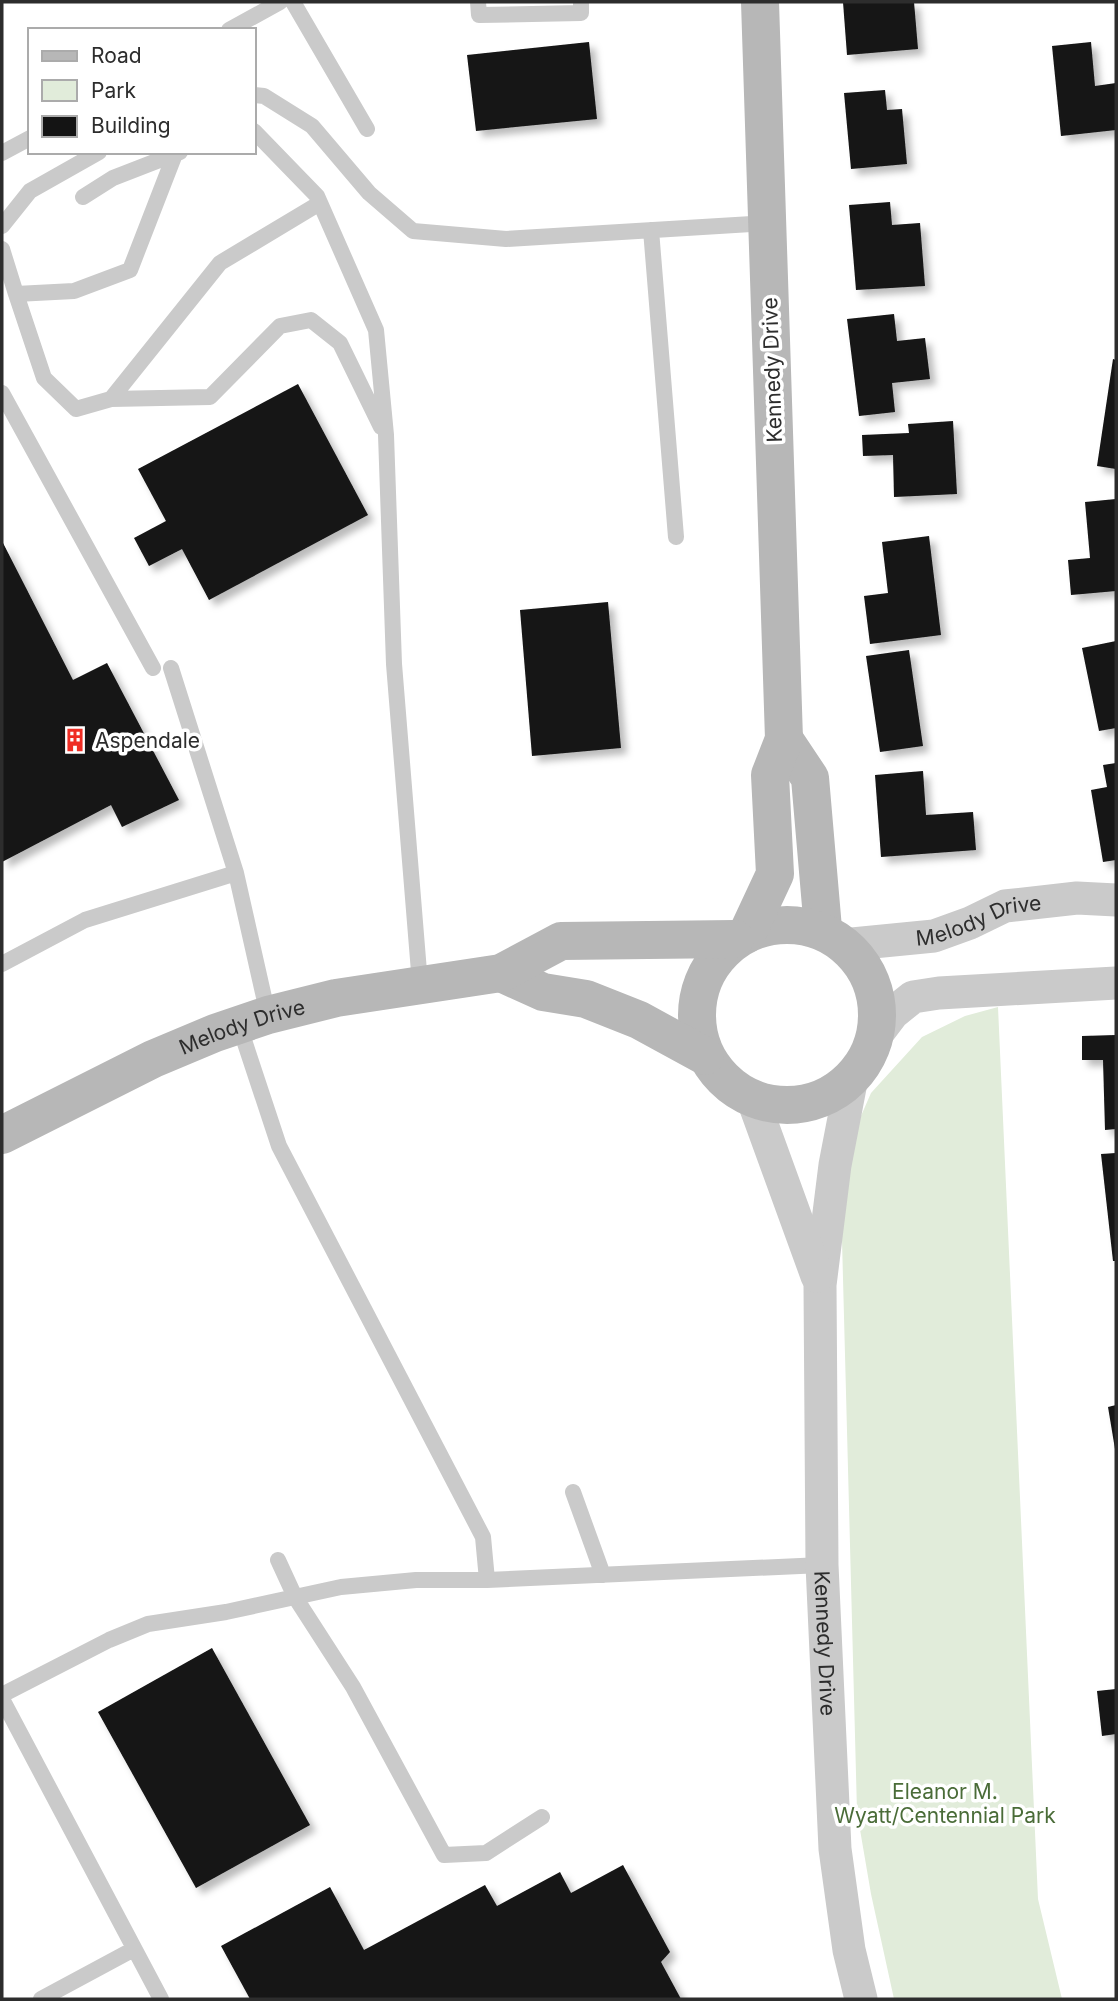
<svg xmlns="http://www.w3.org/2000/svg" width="1118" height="2001" viewBox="0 0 1118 2001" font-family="Inter,sans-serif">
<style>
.green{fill:#e1ecda}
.building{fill:#141414;filter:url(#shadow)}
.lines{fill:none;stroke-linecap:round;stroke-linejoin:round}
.lane{stroke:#cacaca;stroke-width:16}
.street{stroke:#cacaca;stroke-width:33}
.secondary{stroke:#b7b7b7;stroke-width:38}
.labels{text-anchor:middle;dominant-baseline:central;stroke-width:7;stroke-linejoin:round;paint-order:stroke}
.street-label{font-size:21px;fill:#2d2d2d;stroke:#fff}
.poi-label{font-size:21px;fill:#2d2d2d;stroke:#fff;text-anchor:start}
.park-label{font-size:21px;fill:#4a6c38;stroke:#fff}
</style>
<defs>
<filter id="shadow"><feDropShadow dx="6" dy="6" stdDeviation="3.5" flood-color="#0004"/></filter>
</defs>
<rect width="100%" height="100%" fill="#fff"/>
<path class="green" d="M 998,1007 L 1038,1899 L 1062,1999 L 894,1999 L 871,1894 L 857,1812 L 840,1164 L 871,1093 L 922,1037 L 965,1016 Z"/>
<path class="building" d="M 843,2 L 914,2 L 918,49 L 847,55 Z
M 589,42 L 597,119 L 476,131 L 467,55 Z
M 1091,42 L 1095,86 L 1116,83 L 1116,130 L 1061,136 L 1052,46 Z
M 885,90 L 887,110 L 902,109 L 907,164 L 851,169 L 844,93 Z
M 890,202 L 892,225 L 920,223 L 925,286 L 856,290 L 849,205 Z
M 894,314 L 897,341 L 925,338 L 930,379 L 892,383 L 895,412 L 859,416 L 847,319 Z
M 1113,359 L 1116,360 L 1116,469 L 1097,466 Z
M 298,384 L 368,515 L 209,600 L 182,549 L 149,566 L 134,538 L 166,521 L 138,469 Z
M 953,421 L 957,494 L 894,497 L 893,455 L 863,456 L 862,435 L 909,433 L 908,424 Z
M 1116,499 L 1116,591 L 1071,595 L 1068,560 L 1090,558 L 1085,502 Z
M 929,536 L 941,635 L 870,644 L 864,596 L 888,593 L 882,542 Z
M 2,541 L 73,680 L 107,663 L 179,800 L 122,827 L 111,805 L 2,862 Z
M 608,602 L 621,748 L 532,756 L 520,610 Z
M 1116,641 L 1116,728 L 1099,731 L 1082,648 Z
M 909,650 L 923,746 L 880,752 L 866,656 Z
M 1116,763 L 1116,860 L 1103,862 L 1091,790 L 1107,787 L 1103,765 Z
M 923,771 L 926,815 L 973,812 L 976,850 L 881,857 L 875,775 Z
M 1116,1035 L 1116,1129 L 1105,1130 L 1103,1060 L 1082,1060 L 1082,1036 Z
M 1116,1153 L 1116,1261 L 1113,1261 L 1101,1154 Z
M 1116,1405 L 1116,1449 L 1115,1449 L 1108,1407 Z
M 212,1648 L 310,1825 L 196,1888 L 98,1712 Z
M 1116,1689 L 1116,1734 L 1102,1736 L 1097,1691 Z
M 623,1865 L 670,1952 L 661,1962 L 681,1999 L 250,1999 L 221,1946 L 330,1887 L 364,1950 L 485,1885 L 497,1906 L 560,1872 L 571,1893 Z"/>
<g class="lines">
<path class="lane" d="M 293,2 L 367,129
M 478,2 L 479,15 L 581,13 L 581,2
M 229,30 L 280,2
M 254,95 L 264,96 L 312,126 L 369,193 L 413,231 L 506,239 L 767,223
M 254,131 L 317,196 L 376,330 L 386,435 L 394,664 L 420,984
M 2,153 L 30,138
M 83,197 L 113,178 L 180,152
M 2,226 L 30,191 L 99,152
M 651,230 L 676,537
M 2,249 L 16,294 L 74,291 L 130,270 L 175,154
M 16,294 L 44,378 L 76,409 L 111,399 L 220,263 L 320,203
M 2,393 L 153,668
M 111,399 L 210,397 L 280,326 L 311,320 L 340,343 L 381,427
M 171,668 L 236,873 L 268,1015
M 2,964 L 85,920 L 236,873
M 239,1025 L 279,1146 L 483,1537 L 487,1580
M 573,1492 L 603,1575
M 278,1560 L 295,1597 L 353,1687 L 444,1855 L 486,1853 L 542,1817
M 2,1695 L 109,1640 L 148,1624 L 226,1612 L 341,1587 L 416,1580 L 487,1580 L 822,1565
M 2,1699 L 161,1999
M 41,1999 L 134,1949"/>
<g class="street">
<path id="s1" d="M 842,945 L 934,936 L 970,923 L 1005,906 L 1077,898 L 1116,900"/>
<path d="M 871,1042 L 893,1013 L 913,997 L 939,993 L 1116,983"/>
<path id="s2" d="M 852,1077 L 835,1165 L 820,1285 L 822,1565 L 835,1849 L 849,1950 L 861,1999"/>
<path d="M 752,1097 L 817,1276"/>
</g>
<g class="secondary">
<path d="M 784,739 L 810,778 L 823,929"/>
<circle cx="787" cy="1015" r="90"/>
<path d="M 747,934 L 775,874 L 770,775 L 784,739 L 760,2"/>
<path d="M 501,973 L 543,992 L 586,999 L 639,1020 L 705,1056"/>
<path id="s3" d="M 2,1135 L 153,1059 L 215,1033 L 268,1015 L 336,998 L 501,973 L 561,941 L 735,939"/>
</g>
</g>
<defs>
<g id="building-bare" transform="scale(1.89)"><path d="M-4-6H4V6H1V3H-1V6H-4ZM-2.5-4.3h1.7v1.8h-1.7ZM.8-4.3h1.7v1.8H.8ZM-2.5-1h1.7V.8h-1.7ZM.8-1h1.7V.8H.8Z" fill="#ef2d24" stroke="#fff" stroke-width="2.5" paint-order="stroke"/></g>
</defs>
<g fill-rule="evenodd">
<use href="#building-bare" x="75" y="740"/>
</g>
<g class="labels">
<g class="street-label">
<text transform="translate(772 370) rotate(-92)">Kennedy Drive</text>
<text stroke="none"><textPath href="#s1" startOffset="140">Melody Drive</textPath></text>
<text stroke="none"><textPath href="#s3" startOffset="264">Melody Drive</textPath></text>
<text stroke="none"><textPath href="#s2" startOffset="569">Kennedy Drive</textPath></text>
</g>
<g class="poi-label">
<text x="95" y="740">Aspendale</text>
</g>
<g class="park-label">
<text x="945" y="1791">Eleanor M.<tspan x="945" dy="24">Wyatt/Centennial Park</tspan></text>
</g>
</g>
<rect width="1118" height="2001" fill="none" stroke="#2d2d2d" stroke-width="7"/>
<rect x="28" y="28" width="228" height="126" fill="#ffffff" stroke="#ababab" stroke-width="2"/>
<rect x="42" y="51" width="35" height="10" fill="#b7b7b7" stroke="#ababab" stroke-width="2"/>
<text x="91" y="63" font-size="21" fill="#2d2d2d">Road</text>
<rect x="42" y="80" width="35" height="21" fill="#e1ecda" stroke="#ababab" stroke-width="2"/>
<text x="91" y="98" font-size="21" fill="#2d2d2d">Park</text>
<rect x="42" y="116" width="35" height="21" fill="#141414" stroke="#ababab" stroke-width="2"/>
<text x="91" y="133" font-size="21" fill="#2d2d2d">Building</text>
</svg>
